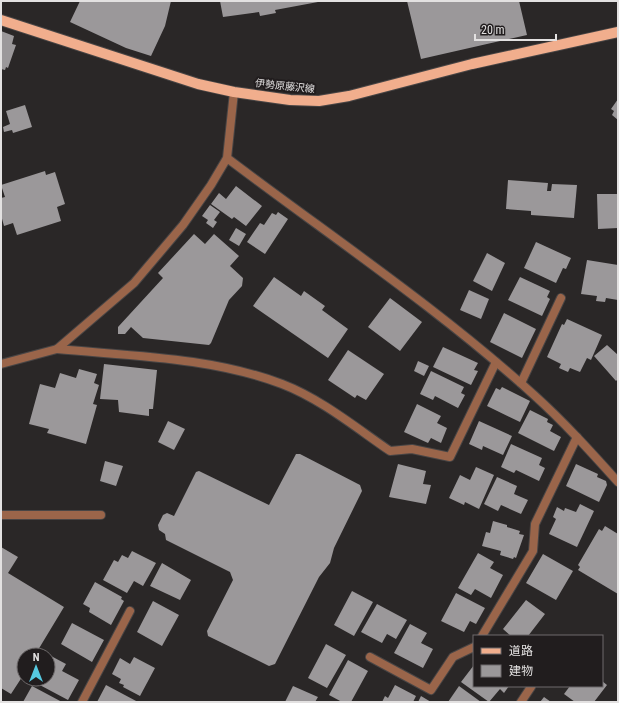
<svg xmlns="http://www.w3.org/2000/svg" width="619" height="703" viewBox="0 0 619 703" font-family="'Roboto Condensed','Noto Sans JP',sans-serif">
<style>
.building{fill:#9b989a}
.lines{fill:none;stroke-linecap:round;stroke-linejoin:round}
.lane-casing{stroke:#484545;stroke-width:10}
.street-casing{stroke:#484545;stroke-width:10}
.primary-casing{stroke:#484545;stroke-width:12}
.lane{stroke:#9a654a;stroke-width:8}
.street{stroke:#9a654a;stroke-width:8}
.primary{stroke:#f1ae8d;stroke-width:10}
.labels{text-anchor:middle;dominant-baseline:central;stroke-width:4;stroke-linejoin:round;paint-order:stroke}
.street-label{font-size:10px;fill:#e3e1e1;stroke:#211d1e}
</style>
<rect width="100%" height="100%" fill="#2a2727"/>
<path class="building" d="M 80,1 L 171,1 L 165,26 L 151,56 L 126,48 L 70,22 Z
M 220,1 L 318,1 L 318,2 L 275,10 L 276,13 L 260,16 L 259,12 L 223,17 Z
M 407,1 L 519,1 L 527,35 L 421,59 Z
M 1,31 L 14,36 L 12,44 L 16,45 L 8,68 L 6,67 L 5,70 L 1,69 Z
M 618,99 L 618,120 L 612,115 L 614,111 L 611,109 Z
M 25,105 L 32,127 L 13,133 L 12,130 L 4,132 L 3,127 L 10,124 L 6,111 Z
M 45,171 L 46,175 L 55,172 L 65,204 L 57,207 L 61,221 L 17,235 L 13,223 L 4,226 L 1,215 L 1,198 L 5,197 L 1,185 Z
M 508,180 L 548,183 L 547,191 L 551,191 L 552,184 L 577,185 L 574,218 L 531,215 L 531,211 L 506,209 Z
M 236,186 L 262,206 L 246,226 L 234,217 L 232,219 L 211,204 L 219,193 L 226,199 Z
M 597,194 L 618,194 L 618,228 L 598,229 Z
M 210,205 L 220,212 L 214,220 L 217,222 L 213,228 L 206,223 L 208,220 L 202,216 Z
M 278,212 L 288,219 L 265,254 L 247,242 L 260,223 L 264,225 L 272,213 L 276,215 Z
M 236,228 L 246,234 L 239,246 L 229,240 Z
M 194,234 L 205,244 L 214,234 L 239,256 L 230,266 L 243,278 L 242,286 L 229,300 L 211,343 L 209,345 L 143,338 L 131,327 L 125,334 L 118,334 L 118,327 L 163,278 L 158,273 Z
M 536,242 L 571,258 L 566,269 L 563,268 L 556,283 L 524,268 Z
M 487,253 L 505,263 L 492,291 L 473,281 Z
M 587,260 L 618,265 L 618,300 L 606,298 L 605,302 L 596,301 L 597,296 L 581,294 Z
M 274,277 L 301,296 L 304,291 L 325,306 L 322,310 L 348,329 L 328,358 L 253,306 Z
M 520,277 L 550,291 L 547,297 L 550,299 L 542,316 L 508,300 Z
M 469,290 L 489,299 L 481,319 L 460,310 Z
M 390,298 L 422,322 L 400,351 L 368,327 Z
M 504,313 L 536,329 L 522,358 L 490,342 Z
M 567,319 L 602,335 L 591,360 L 587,358 L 580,372 L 570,368 L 568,372 L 559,368 L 561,364 L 547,357 L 562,324 L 564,325 Z
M 607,345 L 618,355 L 618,379 L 616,381 L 594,356 Z
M 443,347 L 478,363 L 474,370 L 478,371 L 471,385 L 433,367 Z
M 348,350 L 384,374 L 366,400 L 357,395 L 355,398 L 328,380 Z
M 418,361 L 429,366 L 424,376 L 414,371 Z
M 104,364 L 157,370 L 153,409 L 149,409 L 149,416 L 119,412 L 118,400 L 100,399 Z
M 79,369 L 97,374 L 94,383 L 99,385 L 93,404 L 97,405 L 86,444 L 47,433 L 49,429 L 29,424 L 40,384 L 55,388 L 60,373 L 76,378 Z
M 431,371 L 464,387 L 461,393 L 465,395 L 458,408 L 435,396 L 433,400 L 420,394 Z
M 502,387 L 530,401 L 520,422 L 487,406 L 496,388 L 500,390 Z
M 417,404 L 441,416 L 437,423 L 447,428 L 441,443 L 431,438 L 428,443 L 404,432 Z
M 530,410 L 548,419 L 547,422 L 553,425 L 550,431 L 561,437 L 554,451 L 518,433 Z
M 168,421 L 185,429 L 174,450 L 158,442 Z
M 479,421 L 512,436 L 503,455 L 483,446 L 482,450 L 469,444 Z
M 511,444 L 542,458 L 539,465 L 545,468 L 539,481 L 516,470 L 514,473 L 501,467 Z
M 296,454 L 300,454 L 360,485 L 362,491 L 334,548 L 330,563 L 319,577 L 275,664 L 269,666 L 208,636 L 207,631 L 233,580 L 230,572 L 166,540 L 165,534 L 159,530 L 158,525 L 163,515 L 167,513 L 174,516 L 196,472 L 199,471 L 269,505 Z
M 105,461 L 123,466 L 116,486 L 100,481 Z
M 398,464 L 426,471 L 423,484 L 431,485 L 426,504 L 389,497 Z
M 576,464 L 598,474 L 597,477 L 606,481 L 607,485 L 599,502 L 566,486 Z
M 476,467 L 494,475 L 479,509 L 465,502 L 464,505 L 449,498 L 460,475 L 470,480 Z
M 497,477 L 517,486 L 514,494 L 528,500 L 521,514 L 501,505 L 498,511 L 484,504 Z
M 580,504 L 594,511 L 577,547 L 549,534 L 556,519 L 553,517 L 557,507 L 564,511 L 565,508 L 576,512 Z
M 493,521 L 507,525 L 507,527 L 520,531 L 519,534 L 524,535 L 516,558 L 514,557 L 513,559 L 500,555 L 501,551 L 482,546 L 486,532 L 490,533 Z
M 605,526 L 618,534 L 618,594 L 578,570 L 580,567 L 578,565 L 599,529 L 602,531 Z
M 1,547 L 18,557 L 8,573 L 64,607 L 35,655 L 24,655 L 24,674 L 11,694 L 1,688 Z
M 132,551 L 156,563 L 143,586 L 134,581 L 127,593 L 103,580 L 114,560 L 118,562 L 122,555 L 128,558 Z
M 478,553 L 494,562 L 490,568 L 503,575 L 491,598 L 475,589 L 471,595 L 458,588 Z
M 543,554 L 573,571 L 556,600 L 526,583 Z
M 162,563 L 191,580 L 180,600 L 150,586 Z
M 95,582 L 122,597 L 121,599 L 124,601 L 111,625 L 89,612 L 90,608 L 83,604 Z
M 352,591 L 373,602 L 354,636 L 334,625 Z
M 456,593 L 485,608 L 476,624 L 470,621 L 464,632 L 441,621 Z
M 526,600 L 545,614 L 528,636 L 511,636 L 503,629 Z
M 153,601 L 179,615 L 162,646 L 137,632 Z
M 377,604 L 407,620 L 396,639 L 387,634 L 382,643 L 361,632 Z
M 72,623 L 104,640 L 92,662 L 61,644 Z
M 410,624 L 427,633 L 421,643 L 433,649 L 423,668 L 394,653 Z
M 326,644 L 346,655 L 327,688 L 308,678 Z
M 51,656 L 66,664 L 62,671 L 79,680 L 68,700 L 36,683 L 38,679 L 48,679 L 48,662 Z
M 134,657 L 155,668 L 140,696 L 123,687 L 124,685 L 119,683 L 121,679 L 112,674 L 120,658 L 130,664 Z
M 348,660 L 368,671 L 351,702 L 342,702 L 329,695 Z
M 474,665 L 474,686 L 509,686 L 504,693 L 500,689 L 489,702 L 461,682 Z
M 602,681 L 607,685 L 594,702 L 575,702 L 564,694 L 570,686 L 602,686 Z
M 106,685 L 138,702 L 97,702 Z
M 395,685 L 416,696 L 413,702 L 382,702 L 385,696 L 388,698 Z
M 32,686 L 62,702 L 23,702 Z
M 293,686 L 318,697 L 315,702 L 285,702 Z
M 459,686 L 481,702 L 448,702 Z
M 421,696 L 431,702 L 418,702 Z
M 544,697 L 551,702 L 540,702 Z"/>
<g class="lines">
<g class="lane-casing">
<path id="lane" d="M 57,349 C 131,356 211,357 282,384 C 321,399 355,427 390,451 L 412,449 L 450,457 L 496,362
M 521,383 L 561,298
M 1,515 L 101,515
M 482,636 L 533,551 L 535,524 L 577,437
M 370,657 L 431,690 L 453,657 L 474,647
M 82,702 L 130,611
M 521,702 L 531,687 L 530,686"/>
</g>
<g class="street-casing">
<path id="street" d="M 227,158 C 330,236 438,308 534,395 C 564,422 591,452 618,482
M 1,364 L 57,349 L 134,283 L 183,225 L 211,185 L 227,158 L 234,92"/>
</g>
<g class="primary-casing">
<path id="primary" d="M 1,20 L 198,84 L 234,92 L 290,100 L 319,101 L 349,96 L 472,64 L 618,32"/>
</g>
<use href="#lane" class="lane"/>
<use href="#street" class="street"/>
<use href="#primary" class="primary"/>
</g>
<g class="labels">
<g class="street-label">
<text transform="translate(285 86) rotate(6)">伊勢原藤沢線</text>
</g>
</g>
<rect width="619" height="703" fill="none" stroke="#e3e1e1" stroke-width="4"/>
<rect x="473" y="635" width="130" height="52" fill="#211d1e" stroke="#6f6b6c"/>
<rect x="481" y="648" width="20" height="6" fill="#f1ae8d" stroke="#6f6b6c"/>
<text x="509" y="655" font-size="12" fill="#e3e1e1">道路</text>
<rect x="481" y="665" width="20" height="12" fill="#9b989a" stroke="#6f6b6c"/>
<text x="509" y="675" font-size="12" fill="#e3e1e1">建物</text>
<g transform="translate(36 667)"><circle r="19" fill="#211d1e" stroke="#6f6b6c"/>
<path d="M0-3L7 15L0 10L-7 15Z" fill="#56c9e0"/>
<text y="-6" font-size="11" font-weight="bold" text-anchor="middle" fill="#e3e1e1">N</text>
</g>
<path d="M475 34v6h81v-6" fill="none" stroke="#e3e1e1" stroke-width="2"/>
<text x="481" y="34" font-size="12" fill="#e3e1e1" stroke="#211d1e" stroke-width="3" paint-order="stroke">20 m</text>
</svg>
